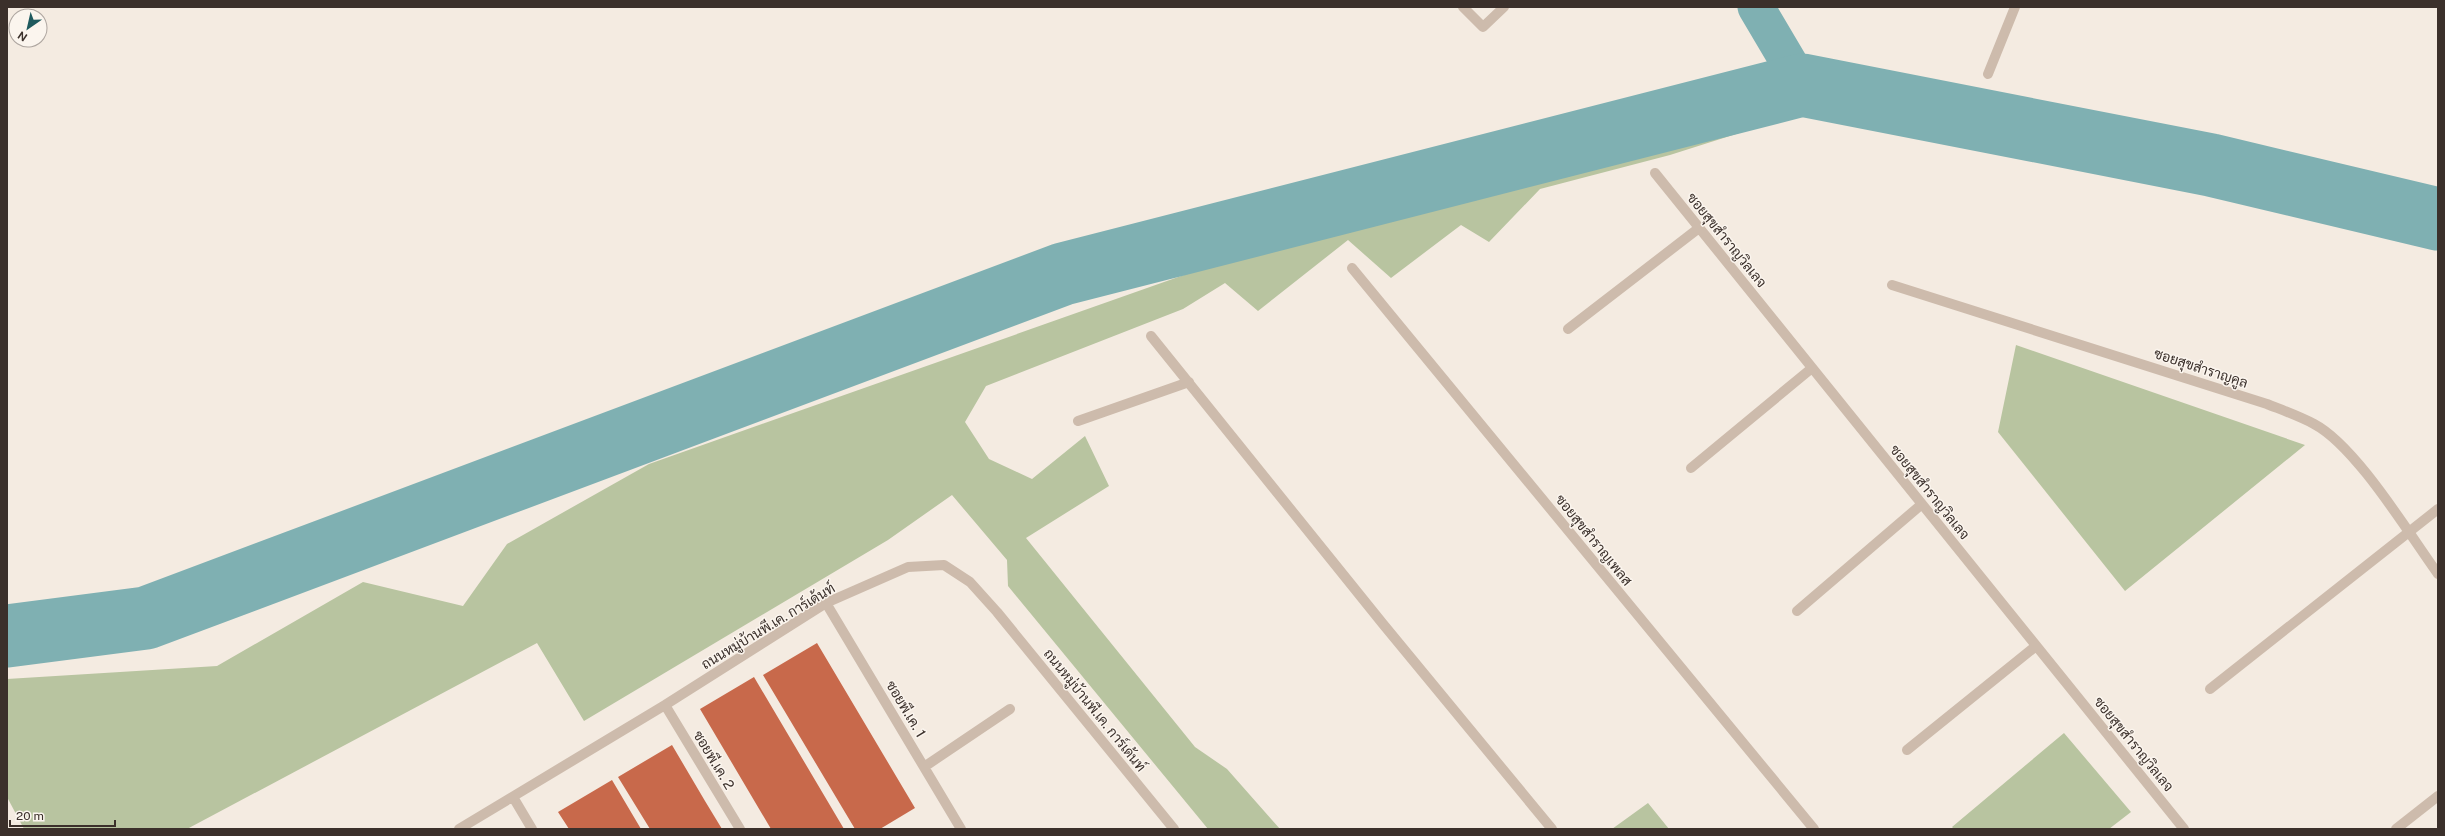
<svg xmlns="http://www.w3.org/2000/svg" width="2445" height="836" viewBox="0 0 2445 836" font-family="'Public Sans',Sarabun,sans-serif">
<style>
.green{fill:#b8c4a0}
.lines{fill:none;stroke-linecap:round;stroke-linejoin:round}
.canal{stroke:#7fb0b2;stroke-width:37}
.river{stroke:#7fb0b2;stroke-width:63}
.building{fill:#c8694b}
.minor{stroke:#cdbbac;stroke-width:10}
.labels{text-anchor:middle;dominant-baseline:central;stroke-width:3;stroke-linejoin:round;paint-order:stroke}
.street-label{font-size:14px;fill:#3b302b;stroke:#fbf5ee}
</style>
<rect width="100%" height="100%" fill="#f4ebe1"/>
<path class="green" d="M 1755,128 L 1670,155 L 1540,189 L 1489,242 L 1461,225 L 1391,278 L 1348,240 L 1258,311 L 1225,283 L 1183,309 L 986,386 L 965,422 L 989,459 L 1032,479 L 1085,436 L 1109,486 L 1026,538 L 1195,747 L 1227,769 L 1280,829 L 1208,829 L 1008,586 L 1007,560 L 952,495 L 888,540 L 584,721 L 537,643 L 187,829 L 24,829 L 7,797 L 7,679 L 217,666 L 363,582 L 463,606 L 507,544 L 649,464 L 1300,234 L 1449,202 L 1648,150 Z
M 2016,345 L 2305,445 L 2125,591 L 1998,432 Z
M 2064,733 L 2131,812 L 2109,829 L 1954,829 L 1952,827 Z
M 1648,803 L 1669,829 L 1612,829 Z"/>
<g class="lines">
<path class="canal" d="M 1756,7 L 1802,85"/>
<path class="river" d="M 7,636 L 146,618 L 1063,274 L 1802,85 L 2211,165 L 2438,219"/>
</g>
<path class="building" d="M 817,643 L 915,808 L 880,829 L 855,829 L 763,675 Z
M 754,677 L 844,829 L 771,829 L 700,709 Z
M 672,745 L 705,801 L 722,829 L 650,829 L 618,777 Z
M 612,780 L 641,829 L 569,829 L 558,812 Z"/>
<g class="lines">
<path class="minor" d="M 1463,7 L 1483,27 L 1504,7
M 1988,74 L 2015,7
M 1655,173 L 2184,829
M 1352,268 L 1814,829
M 1892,285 L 2267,404 C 2282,410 2299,416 2314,424 C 2356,446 2409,534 2438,574
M 1568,329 L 1699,228
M 1151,336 L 1383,624 L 1552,829
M 1078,421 L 1189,382
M 1691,468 L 1812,368
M 826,603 L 961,829
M 1797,611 L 1922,504
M 2210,689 L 2438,509
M 665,705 L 740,829
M 1907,750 L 2036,646
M 924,767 L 1010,709
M 513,797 L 532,829
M 459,829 L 665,705 L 826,603 L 908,567 L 944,565 L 970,582 L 997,612 L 1174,829
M 2396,829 L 2438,796"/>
</g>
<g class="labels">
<g class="street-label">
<text transform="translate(1727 240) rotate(51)">ซอยสุขสำราญวิลเลจ</text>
<text transform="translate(2201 368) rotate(18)">ซอยสุขสำราญคูล</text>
<text transform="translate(1930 492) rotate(51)">ซอยสุขสำราญวิลเลจ</text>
<text transform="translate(1594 540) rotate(51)">ซอยสุขสำราญเพลส</text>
<text transform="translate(768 626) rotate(-31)">ถนนหมู่บ้านพี.เค. การ์เด้นท์</text>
<text transform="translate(906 709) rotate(59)">ซอยพี.เค. 1</text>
<text transform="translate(1095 710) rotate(51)">ถนนหมู่บ้านพี.เค. การ์เด้นท์</text>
<text transform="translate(2134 744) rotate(51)">ซอยสุขสำราญวิลเลจ</text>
<text transform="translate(714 760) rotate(59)">ซอยพี.เค. 2</text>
</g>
</g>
<rect width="2445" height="836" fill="none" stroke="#3b302b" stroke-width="16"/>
<g transform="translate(28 28) rotate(214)"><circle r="19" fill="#fbf5ee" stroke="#aea6a0"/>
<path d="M0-3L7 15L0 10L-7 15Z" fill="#1f5a5e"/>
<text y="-6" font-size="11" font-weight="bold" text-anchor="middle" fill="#3b302b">N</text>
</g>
<path d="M10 820v6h105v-6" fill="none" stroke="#3b302b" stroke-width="2"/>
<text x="16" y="820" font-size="12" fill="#3b302b" stroke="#fbf5ee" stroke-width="3" paint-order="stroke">20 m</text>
</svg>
